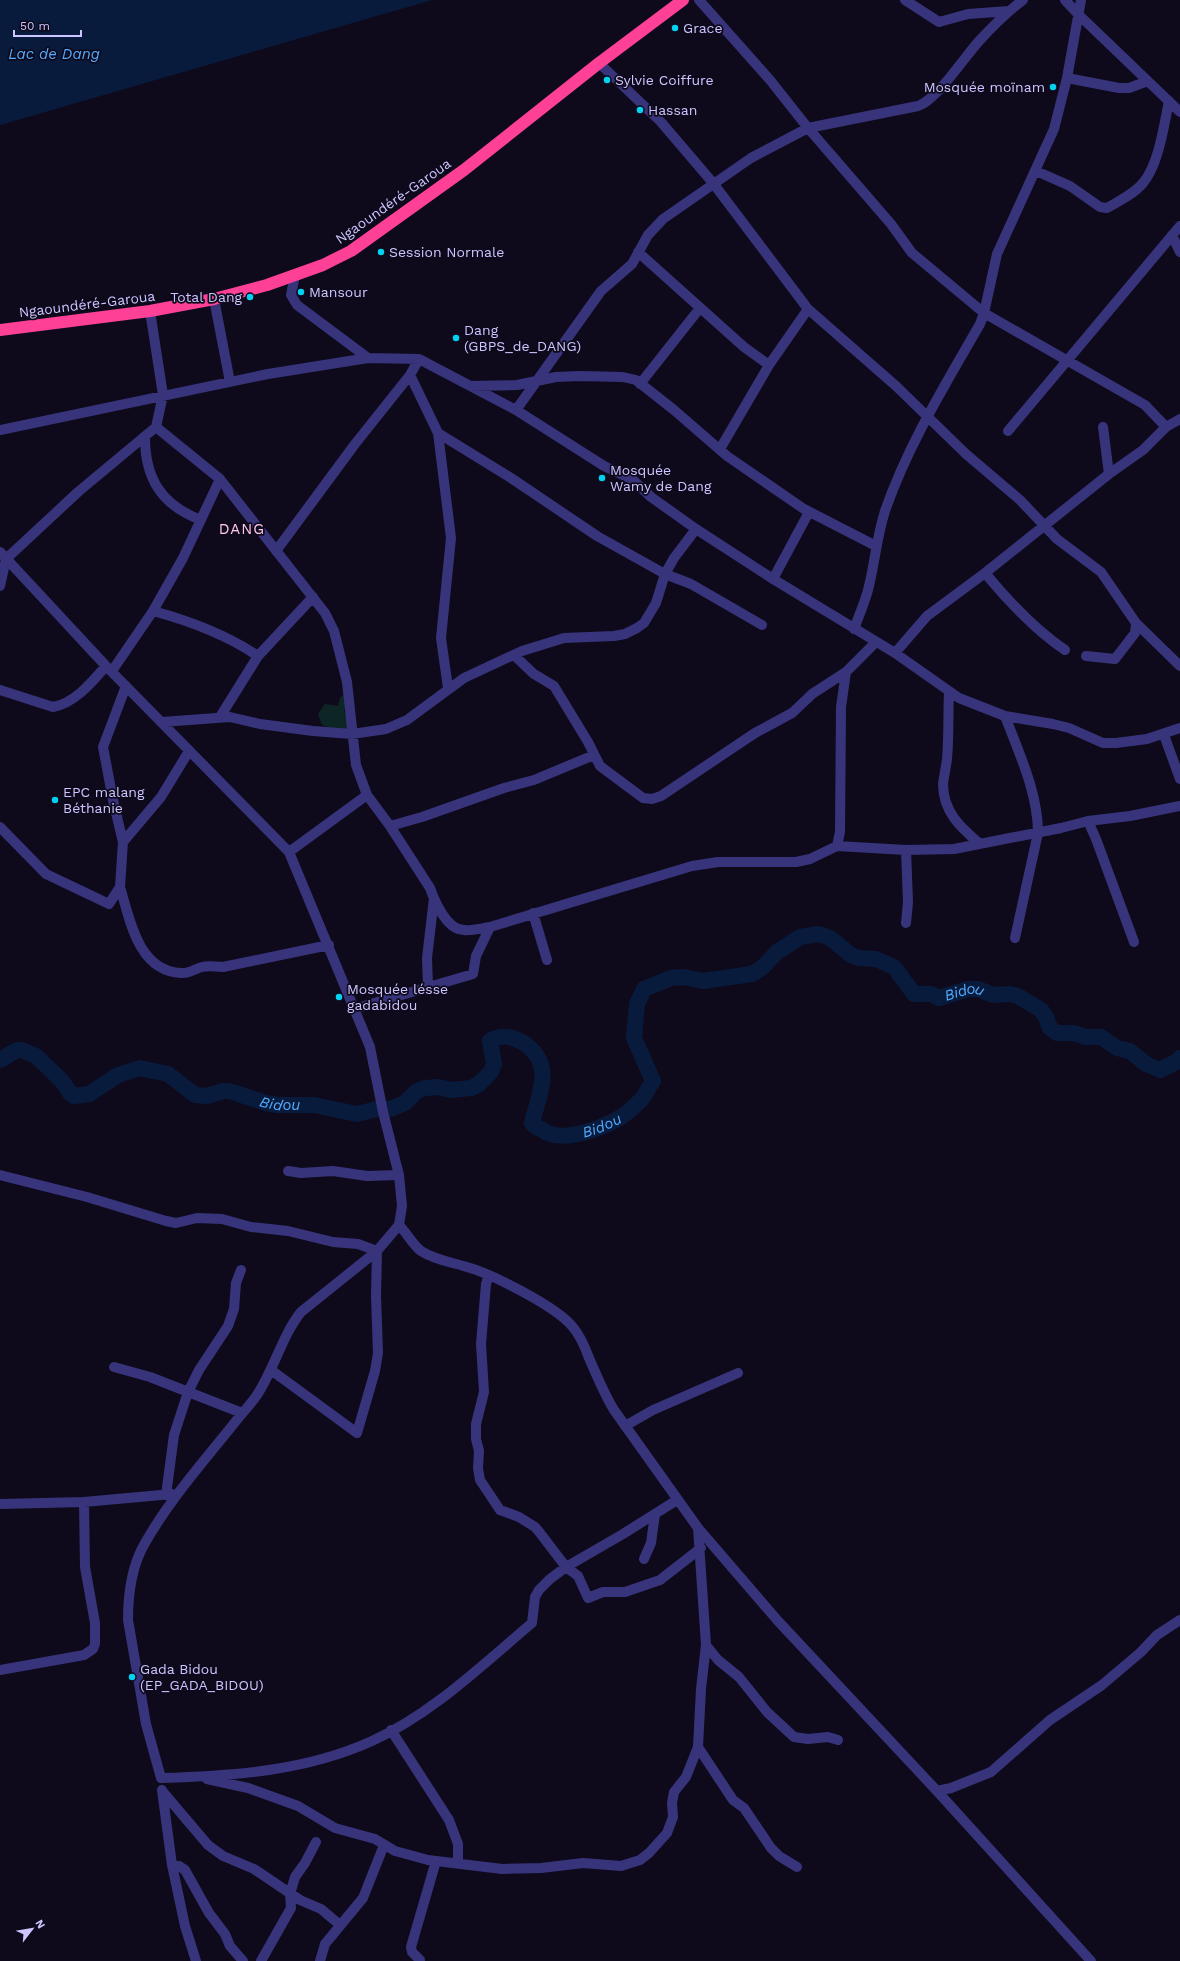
<svg xmlns="http://www.w3.org/2000/svg" width="1180" height="1961" viewBox="0 0 1180 1961" font-family="'Work Sans',sans-serif">
<style>
.green{fill:#0d2625}
.water{fill:#091b3c}
.lines{fill:none;stroke-linecap:round;stroke-linejoin:round}
.river{stroke:#091b3c;stroke-width:16}
.minor{stroke:#38347c;stroke-width:10}
.highway{stroke:#ff4097;stroke-width:12}
.poi-dot{fill:#00d2f0;stroke:#0e0a1c;stroke-width:1.5}
.labels{text-anchor:middle;dominant-baseline:central;stroke-width:3.5;stroke-linejoin:round;paint-order:stroke}
.poi-label{font-size:14px;fill:#cdc5ff;stroke:#0e0a1c;text-anchor:start}
.street-label{font-size:14px;fill:#cdc5ff;stroke:#0e0a1c}
.water-label{font-size:15px;font-style:italic;fill:#53abff;stroke:#0e0a1c}
.neighbourhood-label{font-size:15px;letter-spacing:1px;fill:#ffc7e9;stroke:#0e0a1c}
</style>
<rect width="100%" height="100%" fill="#0e0a1c"/>
<path class="green" d="M 343,695 L 348,698 L 347,707 L 344,710 L 345,714 L 349,721 L 349,729 L 341,731 L 322,725 L 318,714 L 325,704 L 338,706 L 340,698 Z"/>
<path class="water" d="M 0,0 L 432,0 L 0,125 Z"/>
<g class="lines">
<path class="river" id="s1" d="M 0,1060 L 17,1050 L 22,1050 L 36,1056 L 62,1081 L 70,1093 L 74,1096 L 89,1094 L 118,1075 L 140,1068 L 168,1074 L 195,1095 L 207,1096 L 223,1091 L 229,1091 L 266,1103 L 278,1105 L 314,1105 L 357,1114 L 377,1109 L 390,1109 L 405,1103 L 417,1091 L 425,1088 L 438,1087 L 451,1090 L 471,1088 L 479,1084 L 491,1072 L 494,1064 L 490,1041 C 501,1034 511,1036 522,1042 C 556,1063 539,1093 532,1123 C 535,1129 539,1127 544,1131 C 564,1144 612,1126 629,1111 C 633,1107 638,1103 642,1099 C 647,1093 649,1086 653,1081 L 634,1038 L 637,1004 L 644,989 L 671,978 L 684,977 L 703,981 L 752,974 L 763,967 L 777,952 L 800,937 L 819,934 L 830,938 L 851,955 L 859,958 L 876,959 L 894,967 L 914,994 L 931,994 L 939,998 L 968,989 L 978,989 L 993,995 L 1010,994 L 1018,996 L 1041,1010 L 1046,1017 L 1050,1028 L 1057,1033 L 1073,1033 L 1086,1037 L 1101,1037 L 1117,1048 L 1130,1051 L 1146,1064 L 1160,1070 L 1176,1062 L 1180,1058"/>
<path class="minor" d="M 699,0 L 770,80 L 808,128 L 891,224 L 912,253 L 984,313 L 1145,405 L 1166,427
M 905,0 L 939,22 L 968,14 L 1009,11
M 1065,0 L 1079,15 L 1180,112
M 599,63 L 661,122 L 713,183 L 808,309 L 896,386 L 966,454 L 1020,500 L 1057,539 L 1101,572 L 1136,623 L 1180,666
M 1067,78 L 1119,88 L 1129,88 L 1148,81
M 1036,171 L 1070,186 L 1100,207 L 1107,208 C 1119,201 1134,194 1143,183 C 1159,164 1164,125 1169,101
M 1172,235 L 1180,252
M 638,252 L 744,347 L 769,365
M 295,275 L 291,295 L 297,305 L 368,358
M 214,299 L 230,382
M 410,375 L 438,433 L 451,538 L 441,638 L 448,688
M 640,384 L 700,308
M 470,386 L 517,385 L 556,377 L 580,376 L 623,377 L 636,380 L 674,410 L 727,456 L 804,509 L 876,546
M 516,410 L 601,291 L 632,264 L 648,235 L 663,219 L 751,158 L 808,128 L 918,106 C 937,100 965,56 980,40 C 993,26 1007,12 1023,0
M 156,427 L 220,479 L 325,613 L 334,631 L 347,682 L 356,765 L 367,795 L 390,826 L 422,817 L 504,788 L 534,780 L 594,755
M 1103,427 L 1109,474
M 0,430 L 268,374 L 368,358 L 419,359 L 516,410 L 604,466 L 633,480 L 651,497 L 696,529 L 773,579 L 895,653 L 959,698 L 1005,716 L 1053,724 L 1069,728 L 1103,743 L 1116,743 L 1147,739 L 1180,728
M 1008,431 L 1180,226
M 438,433 L 511,478 L 597,536 L 665,574 L 691,584 L 762,625
M 145,437 C 145,478 161,505 201,520
M 720,449 L 769,365 L 808,309
M 276,551 L 355,444 L 410,375 L 419,359
M 0,552 L 106,666 L 289,852 L 370,1047 L 383,1112 L 399,1175 L 402,1206 L 399,1225 C 406,1232 413,1245 421,1251 C 435,1260 451,1262 467,1267 C 492,1274 555,1306 572,1326 C 580,1335 585,1347 589,1358 C 597,1376 604,1394 614,1410 L 698,1528 L 778,1621 L 937,1791 L 1091,1961
M 985,573 C 1009,602 1034,629 1065,650
M 773,579 L 809,512
M 0,586 L 6,559 L 78,492 L 156,427 L 163,395 L 150,311
M 153,611 C 190,621 227,635 258,656
M 854,629 C 859,615 866,600 869,586 C 875,561 877,536 885,511 C 908,445 945,385 980,324 L 984,313 L 997,254 L 1054,129 L 1067,78 L 1081,0
M 895,653 L 927,616 L 985,573 L 1109,474 L 1143,450 L 1166,427 L 1180,419
M 514,655 L 534,674 L 554,686 L 588,742 L 600,766 L 643,798 L 652,799 L 661,796 L 755,733 L 792,713 L 812,694 L 846,672 L 876,642
M 1086,656 L 1115,659 L 1135,633 L 1136,623
M 112,671 L 153,611 L 183,558 L 220,479
M 0,690 L 53,707 C 75,703 92,682 106,666
M 949,692 C 948,714 949,737 947,759 C 946,767 944,776 943,784 C 943,812 961,828 980,844
M 1005,716 C 1019,753 1038,793 1038,833 L 1015,938
M 220,717 L 258,656 L 313,597
M 162,722 L 230,717 L 260,724 L 313,731 L 352,734 L 386,729 L 407,720 L 464,678 L 522,651 L 564,638 L 614,636 L 625,634 L 637,628 L 644,623 L 656,603 L 665,574 L 674,558 L 696,529
M 1164,735 L 1180,779
M 1088,821 L 1130,816 L 1180,806
M 390,826 L 430,888 C 435,902 447,930 464,930 C 472,931 482,928 490,927 L 692,866 L 718,862 L 796,862 L 810,859 L 837,846 L 840,832 L 841,707 L 846,672
M 0,827 L 46,874 L 109,904 L 120,887 L 123,842 L 113,800 L 103,747 L 126,686
M 123,842 L 161,797 L 189,751
M 837,846 L 906,850 L 954,849 L 1061,828 L 1088,821 L 1096,839 L 1134,942
M 289,852 L 367,795
M 120,887 C 130,920 138,971 181,973 C 189,974 194,969 202,967 C 209,965 216,967 223,967 L 329,945
M 533,913 L 547,960
M 906,923 L 908,902 L 906,850
M 428,986 L 427,958 L 434,898
M 354,1009 L 473,974 L 476,956 L 490,927
M 288,1171 L 301,1173 L 333,1171 L 367,1176 L 399,1175
M 0,1175 L 87,1197 L 166,1221 L 176,1223 L 197,1218 L 222,1219 L 251,1227 L 288,1231 L 333,1242 L 358,1244 L 377,1251 L 376,1296 L 378,1353 L 375,1371 L 357,1433 L 271,1370
M 399,1225 L 377,1251 L 301,1312 C 283,1334 274,1369 257,1395 C 251,1404 243,1412 236,1421 C 205,1460 170,1499 145,1543 C 132,1565 128,1595 128,1620 L 146,1724 L 161,1778 C 233,1776 306,1771 372,1741 C 432,1714 482,1665 532,1623 L 535,1597 L 539,1590 L 550,1579 L 566,1567 L 623,1534 L 677,1500
M 489,1275 L 486,1284 L 481,1344 L 484,1392 L 476,1424 L 476,1439 L 479,1451 L 478,1468 L 480,1480 L 500,1510 L 519,1517 L 535,1527 L 540,1533 L 566,1567 L 578,1576 L 588,1598 L 603,1592 L 625,1592 L 660,1580 L 701,1548
M 114,1367 L 150,1377 L 242,1413
M 625,1426 L 653,1410 L 738,1373
M 166,1495 L 174,1435 L 188,1392 L 199,1370 L 228,1326 L 234,1309 L 236,1283 L 241,1270
M 0,1504 L 84,1502 L 172,1494
M 644,1559 L 651,1543 L 655,1514
M 706,1645 L 718,1660 L 739,1677 L 767,1712 L 794,1737 L 808,1739 L 828,1737 L 838,1740
M 0,1670 L 84,1655 L 93,1649 L 95,1644 L 95,1623 L 85,1567 L 84,1502
M 391,1730 L 449,1820 L 458,1844 L 458,1863
M 698,1747 L 733,1800 L 744,1808 L 771,1848 L 779,1856 L 797,1867
M 207,1779 L 248,1788 L 298,1806 L 335,1828 L 375,1839 L 395,1851 L 428,1860 L 502,1869 L 541,1868 L 583,1863 L 621,1866 L 640,1860 L 649,1853 L 667,1833 L 673,1817 L 672,1803 L 674,1792 L 686,1777 L 698,1747 L 701,1689 L 706,1645 L 698,1528
M 162,1790 L 172,1865 L 185,1926 L 196,1961
M 937,1791 L 951,1788 L 991,1772 L 1050,1720 L 1102,1685 L 1141,1652 L 1157,1635 L 1180,1620
M 163,1792 L 208,1845 L 223,1856 L 254,1869 L 300,1900 L 321,1909 L 340,1925
M 172,1865 L 179,1866 L 185,1870 L 209,1913 L 225,1934 L 230,1946 L 243,1961
M 420,1960 L 412,1952 L 411,1947 L 436,1861
M 261,1961 L 291,1908 L 290,1894 L 295,1877 L 305,1863 L 316,1842
M 320,1961 L 325,1944 L 363,1898 L 384,1845"/>
<path class="highway" d="M 0,330 L 150,311 L 214,299 L 267,285 L 323,265 L 351,251 L 464,170 L 599,63 L 683,0"/>
</g>
<g class="poi-dot">
<circle cx="675" cy="28" r="4"/>
<circle cx="607" cy="80" r="4"/>
<circle cx="1053" cy="87" r="4"/>
<circle cx="640" cy="110" r="4"/>
<circle cx="381" cy="252" r="4"/>
<circle cx="301" cy="292" r="4"/>
<circle cx="250" cy="297" r="4"/>
<circle cx="456" cy="338" r="4"/>
<circle cx="602" cy="478" r="4"/>
<circle cx="55" cy="800" r="4"/>
<circle cx="339" cy="997" r="4"/>
<circle cx="132" cy="1677" r="4"/>
</g>
<g class="labels">
<g class="poi-label">
<text x="683" y="28">Grace</text>
<text x="615" y="80">Sylvie Coiffure</text>
<text x="1045" y="87" text-anchor="end">Mosquée moïnam</text>
<text x="648" y="110">Hassan</text>
<text x="389" y="252">Session Normale</text>
<text x="309" y="292">Mansour</text>
<text x="242" y="297" text-anchor="end">Total Dang</text>
<text x="464" y="330">Dang<tspan x="464" dy="16">(GBPS_de_DANG)</tspan></text>
<text x="610" y="470">Mosquée<tspan x="610" dy="16">Wamy de Dang</tspan></text>
<text x="63" y="792">EPC malang<tspan x="63" dy="16">Béthanie</tspan></text>
<text x="347" y="989">Mosquée lésse<tspan x="347" dy="16">gadabidou</tspan></text>
<text x="140" y="1669">Gada Bidou<tspan x="140" dy="16">(EP_GADA_BIDOU)</tspan></text>
</g>
<g class="street-label">
<text transform="translate(393 201) rotate(-35)">Ngaoundéré-Garoua</text>
<text transform="translate(87 304) rotate(-7)">Ngaoundéré-Garoua</text>
</g>
<g class="water-label">
<text x="54" y="54">Lac de Dang</text>
<text stroke="none"><textPath href="#s1" startOffset="1304">Bidou</textPath></text>
<text stroke="none"><textPath href="#s1" startOffset="319">Bidou</textPath></text>
<text stroke="none"><textPath href="#s1" startOffset="775">Bidou</textPath></text>
</g>
<g class="neighbourhood-label">
<text x="242" y="529">DANG</text>
</g>
</g>
<g transform="translate(32 1929) rotate(59)" stroke="#0e0a1c" stroke-width="3" paint-order="stroke">
<path d="M0-3L7 15L0 10L-7 15Z" fill="#cdc5ff"/>
<text y="-6" font-size="11" font-weight="bold" text-anchor="middle" fill="#cdc5ff">N</text>
</g>
<path d="M14 30v6h67v-6" fill="none" stroke="#cdc5ff" stroke-width="2"/>
<text x="20" y="30" font-size="12" fill="#cdc5ff" stroke="#0e0a1c" stroke-width="3" paint-order="stroke">50 m</text>
</svg>
